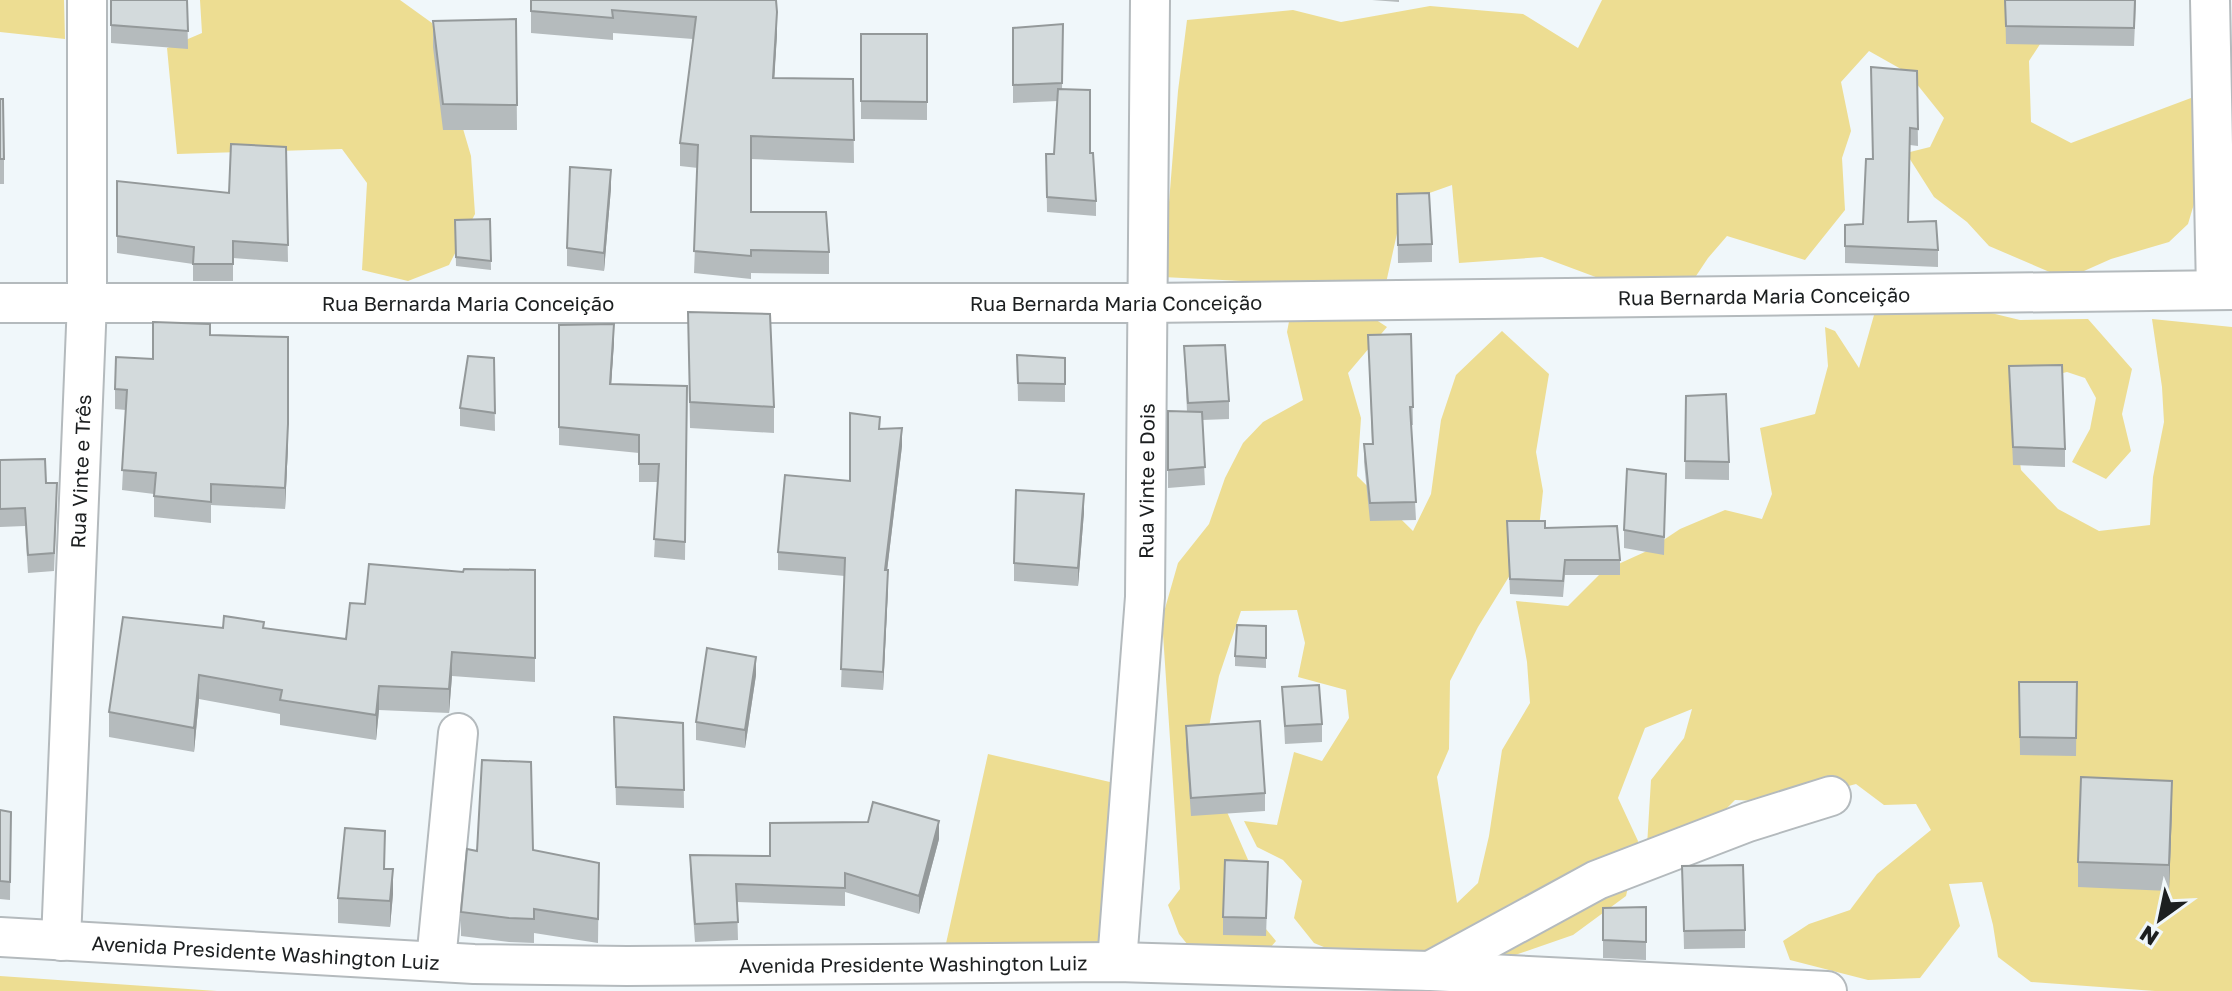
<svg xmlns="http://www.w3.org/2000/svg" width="2232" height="991" viewBox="0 0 2232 991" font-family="'Golos Text',sans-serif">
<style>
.green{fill:#eddd92}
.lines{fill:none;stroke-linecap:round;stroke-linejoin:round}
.minor-casing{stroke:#b4babd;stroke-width:42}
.minor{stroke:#fff;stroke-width:38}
.wall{fill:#b5bbbd}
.shaded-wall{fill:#94999a}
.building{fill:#d3dadc;stroke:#94999a;stroke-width:2}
.labels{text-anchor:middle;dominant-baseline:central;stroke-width:8;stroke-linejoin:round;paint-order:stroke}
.street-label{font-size:20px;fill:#1c1f20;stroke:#f0f7fa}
</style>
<rect width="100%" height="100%" fill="#f0f7fa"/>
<path class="green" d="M 0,0 L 64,0 L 65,39 L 0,32 Z
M 200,0 L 400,0 L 432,23 L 471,156 L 475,214 L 449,265 L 408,281 L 362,270 L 367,183 L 342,149 L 177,154 L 167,48 L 202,33 Z
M 1602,0 L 2014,0 L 2044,38 L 2029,61 L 2031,122 L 2071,143 L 2199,95 L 2199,187 L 2188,224 L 2169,242 L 2111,259 L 2066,279 L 1989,246 L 1967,222 L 1934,197 L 1906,153 L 1930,147 L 1944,118 L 1908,73 L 1869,51 L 1841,82 L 1851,131 L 1842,158 L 1845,210 L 1805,260 L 1727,236 L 1708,258 L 1676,306 L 1635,317 L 1601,279 L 1542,257 L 1459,263 L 1452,185 L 1404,202 L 1386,283 L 1262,282 L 1163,277 L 1178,91 L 1187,20 L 1293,10 L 1341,22 L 1430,6 L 1523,14 L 1578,48 Z
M 1962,306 L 2020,320 L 2088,319 L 2132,369 L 2122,414 L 2131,451 L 2106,479 L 2072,462 L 2090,429 L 2096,398 L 2085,378 L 2067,372 L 2018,384 L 2015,424 L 2021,470 L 2058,509 L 2099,531 L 2150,525 L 2153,477 L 2164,422 L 2162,387 L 2152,319 L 2232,327 L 2232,991 L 2155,991 L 2031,982 L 1998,957 L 1993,925 L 1982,882 L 1949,884 L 1960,926 L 1920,978 L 1868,980 L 1790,960 L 1783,941 L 1809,924 L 1850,910 L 1877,874 L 1931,830 L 1916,804 L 1884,805 L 1856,784 L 1789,802 L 1735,800 L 1710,825 L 1647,846 L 1651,780 L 1684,738 L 1692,709 L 1645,728 L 1618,798 L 1638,841 L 1626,896 L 1573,935 L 1489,964 L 1336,952 L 1314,943 L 1294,918 L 1302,881 L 1283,860 L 1257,847 L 1244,821 L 1277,825 L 1294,752 L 1322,761 L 1349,718 L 1346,690 L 1298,677 L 1305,643 L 1297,610 L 1241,611 L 1219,676 L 1203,757 L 1256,878 L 1241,899 L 1276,941 L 1258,962 L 1196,955 L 1179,934 L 1168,905 L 1180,889 L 1162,619 L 1178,563 L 1209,524 L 1225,478 L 1243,443 L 1263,422 L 1303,400 L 1287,332 L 1291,311 L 1361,310 L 1387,327 L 1348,373 L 1361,418 L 1357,476 L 1413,531 L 1431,494 L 1441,420 L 1456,375 L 1502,331 L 1549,374 L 1536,452 L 1543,491 L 1539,528 L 1478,627 L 1450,681 L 1449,749 L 1437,777 L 1457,903 L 1478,883 L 1489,836 L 1502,750 L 1530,703 L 1527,662 L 1516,601 L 1568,606 L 1603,571 L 1647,551 L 1680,529 L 1725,510 L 1762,519 L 1772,494 L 1760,428 L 1815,414 L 1828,366 L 1825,327 L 1835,331 L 1859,368 L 1876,308 Z
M 988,754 L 1110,782 L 1111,955 L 945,948 Z
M 0,976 L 217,991 L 0,991 Z"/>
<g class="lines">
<g class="minor-casing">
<g id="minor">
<path d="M 2210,0 L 2216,290"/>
<path id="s1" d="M 0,303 L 1147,303 L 2232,290"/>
<path id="s2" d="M 0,937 L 474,964 L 627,966 L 1117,962 L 1430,971 L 1827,991"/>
<path id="s3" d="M 61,941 L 87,302 L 87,0"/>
<path d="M 436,961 L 458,733"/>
<path id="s4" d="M 1117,962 L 1145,597 L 1150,0"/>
<path d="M 1430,971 L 1597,880 L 1748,822 L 1831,796"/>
</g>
</g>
<use href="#minor" class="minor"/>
</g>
<path class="wall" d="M 111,0 L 187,0 L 188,49 L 111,43 Z
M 531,0 L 776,0 L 777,34 L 774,78 L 853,79 L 854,163 L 751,159 L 751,212 L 829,252 L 829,274 L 751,273 L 751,279 L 694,273 L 698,168 L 680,166 L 680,143 L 693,39 L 613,33 L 613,40 L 531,33 Z
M 1372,0 L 1399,0 L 1399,2 Z
M 2005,0 L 2136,0 L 2134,46 L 2006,44 Z
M 516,19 L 517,130 L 443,130 L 433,47 L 433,21 Z
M 1063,24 L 1062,90 L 1090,153 L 1096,201 L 1096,216 L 1047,212 L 1046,154 L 1054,154 L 1058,101 L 1013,103 L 1013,28 Z
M 861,34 L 927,34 L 927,120 L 861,119 Z
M 1917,71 L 1918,146 L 1910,145 L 1908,222 L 1938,250 L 1938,267 L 1845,263 L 1845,225 L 1863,224 L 1873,159 Z
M 0,99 L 4,159 L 4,184 L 0,184 Z
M 286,147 L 288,262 L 233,258 L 233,281 L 193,281 L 193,264 L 117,253 L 117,181 L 229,193 Z
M 611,188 L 604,271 L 567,266 L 567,248 Z
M 1397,194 L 1432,244 L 1432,262 L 1398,263 Z
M 490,219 L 491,270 L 456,266 L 455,220 Z
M 688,312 L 774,407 L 774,433 L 690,428 Z
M 559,325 L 614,342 L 611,384 L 687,386 L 685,560 L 654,557 L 658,482 L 639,482 L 639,453 L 559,445 Z
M 1411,334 L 1413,425 L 1411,425 L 1416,520 L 1370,521 L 1364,462 L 1364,444 L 1372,444 L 1368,335 Z
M 210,335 L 288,337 L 288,445 L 285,509 L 211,505 L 211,523 L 154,517 L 154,494 L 122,490 L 126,410 L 115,409 L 115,389 L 153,359 Z
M 1184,346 L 1229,401 L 1229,419 L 1202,420 L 1205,485 L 1168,488 L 1168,411 L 1187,412 Z
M 1017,355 L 1065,358 L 1065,402 L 1018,401 Z
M 494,358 L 495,431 L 460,426 L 460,408 Z
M 2009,366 L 2065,449 L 2065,467 L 2013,465 Z
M 1686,396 L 1729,462 L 1729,480 L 1685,479 Z
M 880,429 L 902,446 L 887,570 L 888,588 L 883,690 L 841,687 L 845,576 L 778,570 L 778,552 L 850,481 Z
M 0,460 L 46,483 L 57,501 L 54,571 L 28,573 L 25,526 L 0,527 Z
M 1666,474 L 1664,555 L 1624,548 L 1624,530 Z
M 1084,512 L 1078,586 L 1014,581 L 1014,563 Z
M 1507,521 L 1545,528 L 1620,560 L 1620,575 L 1565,575 L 1563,597 L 1510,594 Z
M 535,570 L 535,682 L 452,676 L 449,713 L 379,710 L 376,740 L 280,725 L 280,714 L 199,699 L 194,752 L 109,737 L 109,712 L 223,628 L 264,628 L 346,639 L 365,604 L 463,572 Z
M 1266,626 L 1266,668 L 1235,666 L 1235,656 Z
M 756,675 L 745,748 L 696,740 L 696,722 Z
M 2019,682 L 2077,682 L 2076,756 L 2020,755 Z
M 1282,687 L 1322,724 L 1322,742 L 1285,744 Z
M 614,717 L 683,723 L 684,808 L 616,805 Z
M 1186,726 L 1265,793 L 1265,811 L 1191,816 L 1186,744 Z
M 2172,807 L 2169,891 L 2078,887 L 2078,862 Z
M 0,810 L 11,812 L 10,900 L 0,899 Z
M 939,839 L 919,914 L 845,892 L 845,906 L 737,902 L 738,940 L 695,942 L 690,873 L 690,855 L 770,856 Z
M 533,850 L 599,863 L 598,943 L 534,933 L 534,943 L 509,942 L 461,936 L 461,912 L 477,851 Z
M 1682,866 L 1745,930 L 1745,948 L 1684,949 Z
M 384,869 L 393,894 L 390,927 L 338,923 L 338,898 Z
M 1268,880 L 1266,936 L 1223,935 L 1223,917 Z
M 1646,907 L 1646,960 L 1603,958 L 1603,908 Z"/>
<path class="shaded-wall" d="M 777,12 L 777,34 L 773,100 L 773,78 Z
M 611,170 L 611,188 L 604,271 L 604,253 Z
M 614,324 L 614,342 L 610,402 L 610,384 Z
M 288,424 L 288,445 L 285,509 L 285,488 Z
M 902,428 L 902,446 L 885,588 L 885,570 Z
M 1084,494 L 1084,512 L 1078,586 L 1078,568 Z
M 888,570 L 888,588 L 883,690 L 883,672 Z
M 452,652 L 452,676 L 449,713 L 449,689 Z
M 756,657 L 756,675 L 745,748 L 745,730 Z
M 199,675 L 199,699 L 194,752 L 194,728 Z
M 379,686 L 379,710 L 376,740 L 376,715 Z
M 2172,781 L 2172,807 L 2169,891 L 2169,865 Z
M 939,821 L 939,839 L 919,914 L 919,896 Z
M 393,869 L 393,894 L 390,927 L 390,901 Z"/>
<path class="building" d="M 111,0 L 187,0 L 188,31 L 111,25 Z
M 531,0 L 776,0 L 777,12 L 773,78 L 853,79 L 854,140 L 751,136 L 751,212 L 826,212 L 829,252 L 751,250 L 751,256 L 694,251 L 698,145 L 680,143 L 696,17 L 612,10 L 613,18 L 531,11 Z
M 2005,0 L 2135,0 L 2134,28 L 2006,26 Z
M 516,19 L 517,105 L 443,104 L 433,21 Z
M 1063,24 L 1062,83 L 1013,85 L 1013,28 Z
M 861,34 L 927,34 L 927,102 L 861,101 Z
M 1871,67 L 1917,71 L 1918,129 L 1910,128 L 1908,222 L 1936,221 L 1938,250 L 1845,246 L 1845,225 L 1863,224 L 1866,159 L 1873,159 Z
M 1058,89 L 1090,90 L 1090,153 L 1093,153 L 1096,201 L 1047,197 L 1046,154 L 1054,154 Z
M 0,99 L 3,99 L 4,159 L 0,159 Z
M 231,144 L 286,147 L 288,245 L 233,241 L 233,264 L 193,264 L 194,247 L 117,236 L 117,181 L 229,193 Z
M 570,167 L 611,170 L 604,253 L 567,248 Z
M 1429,193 L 1432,244 L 1398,245 L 1397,194 Z
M 490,219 L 491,261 L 456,257 L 455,220 Z
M 688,312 L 770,314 L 774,407 L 690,402 Z
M 153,322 L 210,324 L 210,335 L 288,337 L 288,424 L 285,488 L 211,484 L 211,502 L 154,496 L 156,473 L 122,470 L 127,390 L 115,389 L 116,357 L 153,359 Z
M 614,324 L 610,384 L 687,386 L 685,542 L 654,539 L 659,464 L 639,464 L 639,435 L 559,427 L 559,325 Z
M 1411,334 L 1413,407 L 1410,407 L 1416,502 L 1370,503 L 1364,444 L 1373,444 L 1368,335 Z
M 1225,345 L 1229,401 L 1188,403 L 1184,346 Z
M 1017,355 L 1065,358 L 1065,384 L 1018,383 Z
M 468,356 L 494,358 L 495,413 L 460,408 Z
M 2062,365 L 2065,449 L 2013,447 L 2009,366 Z
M 1726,394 L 1729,462 L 1685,461 L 1686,396 Z
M 1168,411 L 1202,412 L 1205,467 L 1168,470 Z
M 850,413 L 880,417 L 879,429 L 902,428 L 885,570 L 888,570 L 883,672 L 841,669 L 845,558 L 778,552 L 785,475 L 850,481 Z
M 45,459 L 46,483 L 57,483 L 54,553 L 28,555 L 25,508 L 0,509 L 0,460 Z
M 1627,469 L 1666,474 L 1664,537 L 1624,530 Z
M 1016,490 L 1084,494 L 1078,568 L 1014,563 Z
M 1507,521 L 1545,521 L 1545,528 L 1617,526 L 1620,560 L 1565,560 L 1563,581 L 1510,579 Z
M 369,564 L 463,572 L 464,569 L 535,570 L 535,658 L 452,652 L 449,689 L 379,686 L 376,715 L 280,700 L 282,690 L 199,675 L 194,728 L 109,712 L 123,617 L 223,628 L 224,616 L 264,622 L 263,628 L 346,639 L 350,603 L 365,604 Z
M 1237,625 L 1266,626 L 1266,658 L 1235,656 Z
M 707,648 L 756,657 L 745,730 L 696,722 Z
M 2019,682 L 2077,682 L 2076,738 L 2020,737 Z
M 1319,685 L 1322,724 L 1285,726 L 1282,687 Z
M 614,717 L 683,723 L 684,790 L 616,787 Z
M 1260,721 L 1265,793 L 1191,798 L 1186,726 Z
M 482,760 L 531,762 L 533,850 L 599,863 L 598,919 L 534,909 L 534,919 L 509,918 L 461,912 L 467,849 L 477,851 Z
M 2081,777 L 2172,781 L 2169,865 L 2078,862 Z
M 873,802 L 939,821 L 919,896 L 845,873 L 845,888 L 736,884 L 738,922 L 695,924 L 690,855 L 770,856 L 770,823 L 868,822 Z
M 0,810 L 11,812 L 10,882 L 0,881 Z
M 345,828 L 385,831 L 384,869 L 393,869 L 390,901 L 338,898 Z
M 1225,860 L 1268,862 L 1266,918 L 1223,917 Z
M 1743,865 L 1745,930 L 1684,931 L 1682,866 Z
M 1646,907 L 1646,942 L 1603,940 L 1603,908 Z"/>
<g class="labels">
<g class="street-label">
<text stroke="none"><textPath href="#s1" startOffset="1764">Rua Bernarda Maria Conceição</textPath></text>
<text stroke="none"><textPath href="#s1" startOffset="468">Rua Bernarda Maria Conceição</textPath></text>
<text stroke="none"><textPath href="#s1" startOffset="1116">Rua Bernarda Maria Conceição</textPath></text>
<text stroke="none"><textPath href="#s3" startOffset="470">Rua Vinte e Três</textPath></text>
<text stroke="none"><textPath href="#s4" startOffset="482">Rua Vinte e Dois</textPath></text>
<text stroke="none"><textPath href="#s2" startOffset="266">Avenida Presidente Washington Luiz</textPath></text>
<text stroke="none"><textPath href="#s2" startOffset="914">Avenida Presidente Washington Luiz</textPath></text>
</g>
</g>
<g transform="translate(2160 919) rotate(213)" stroke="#f0f7fa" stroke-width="6" paint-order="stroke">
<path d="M0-6L14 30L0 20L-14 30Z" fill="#1c1f20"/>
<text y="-12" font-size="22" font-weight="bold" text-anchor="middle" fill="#1c1f20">N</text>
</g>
</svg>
